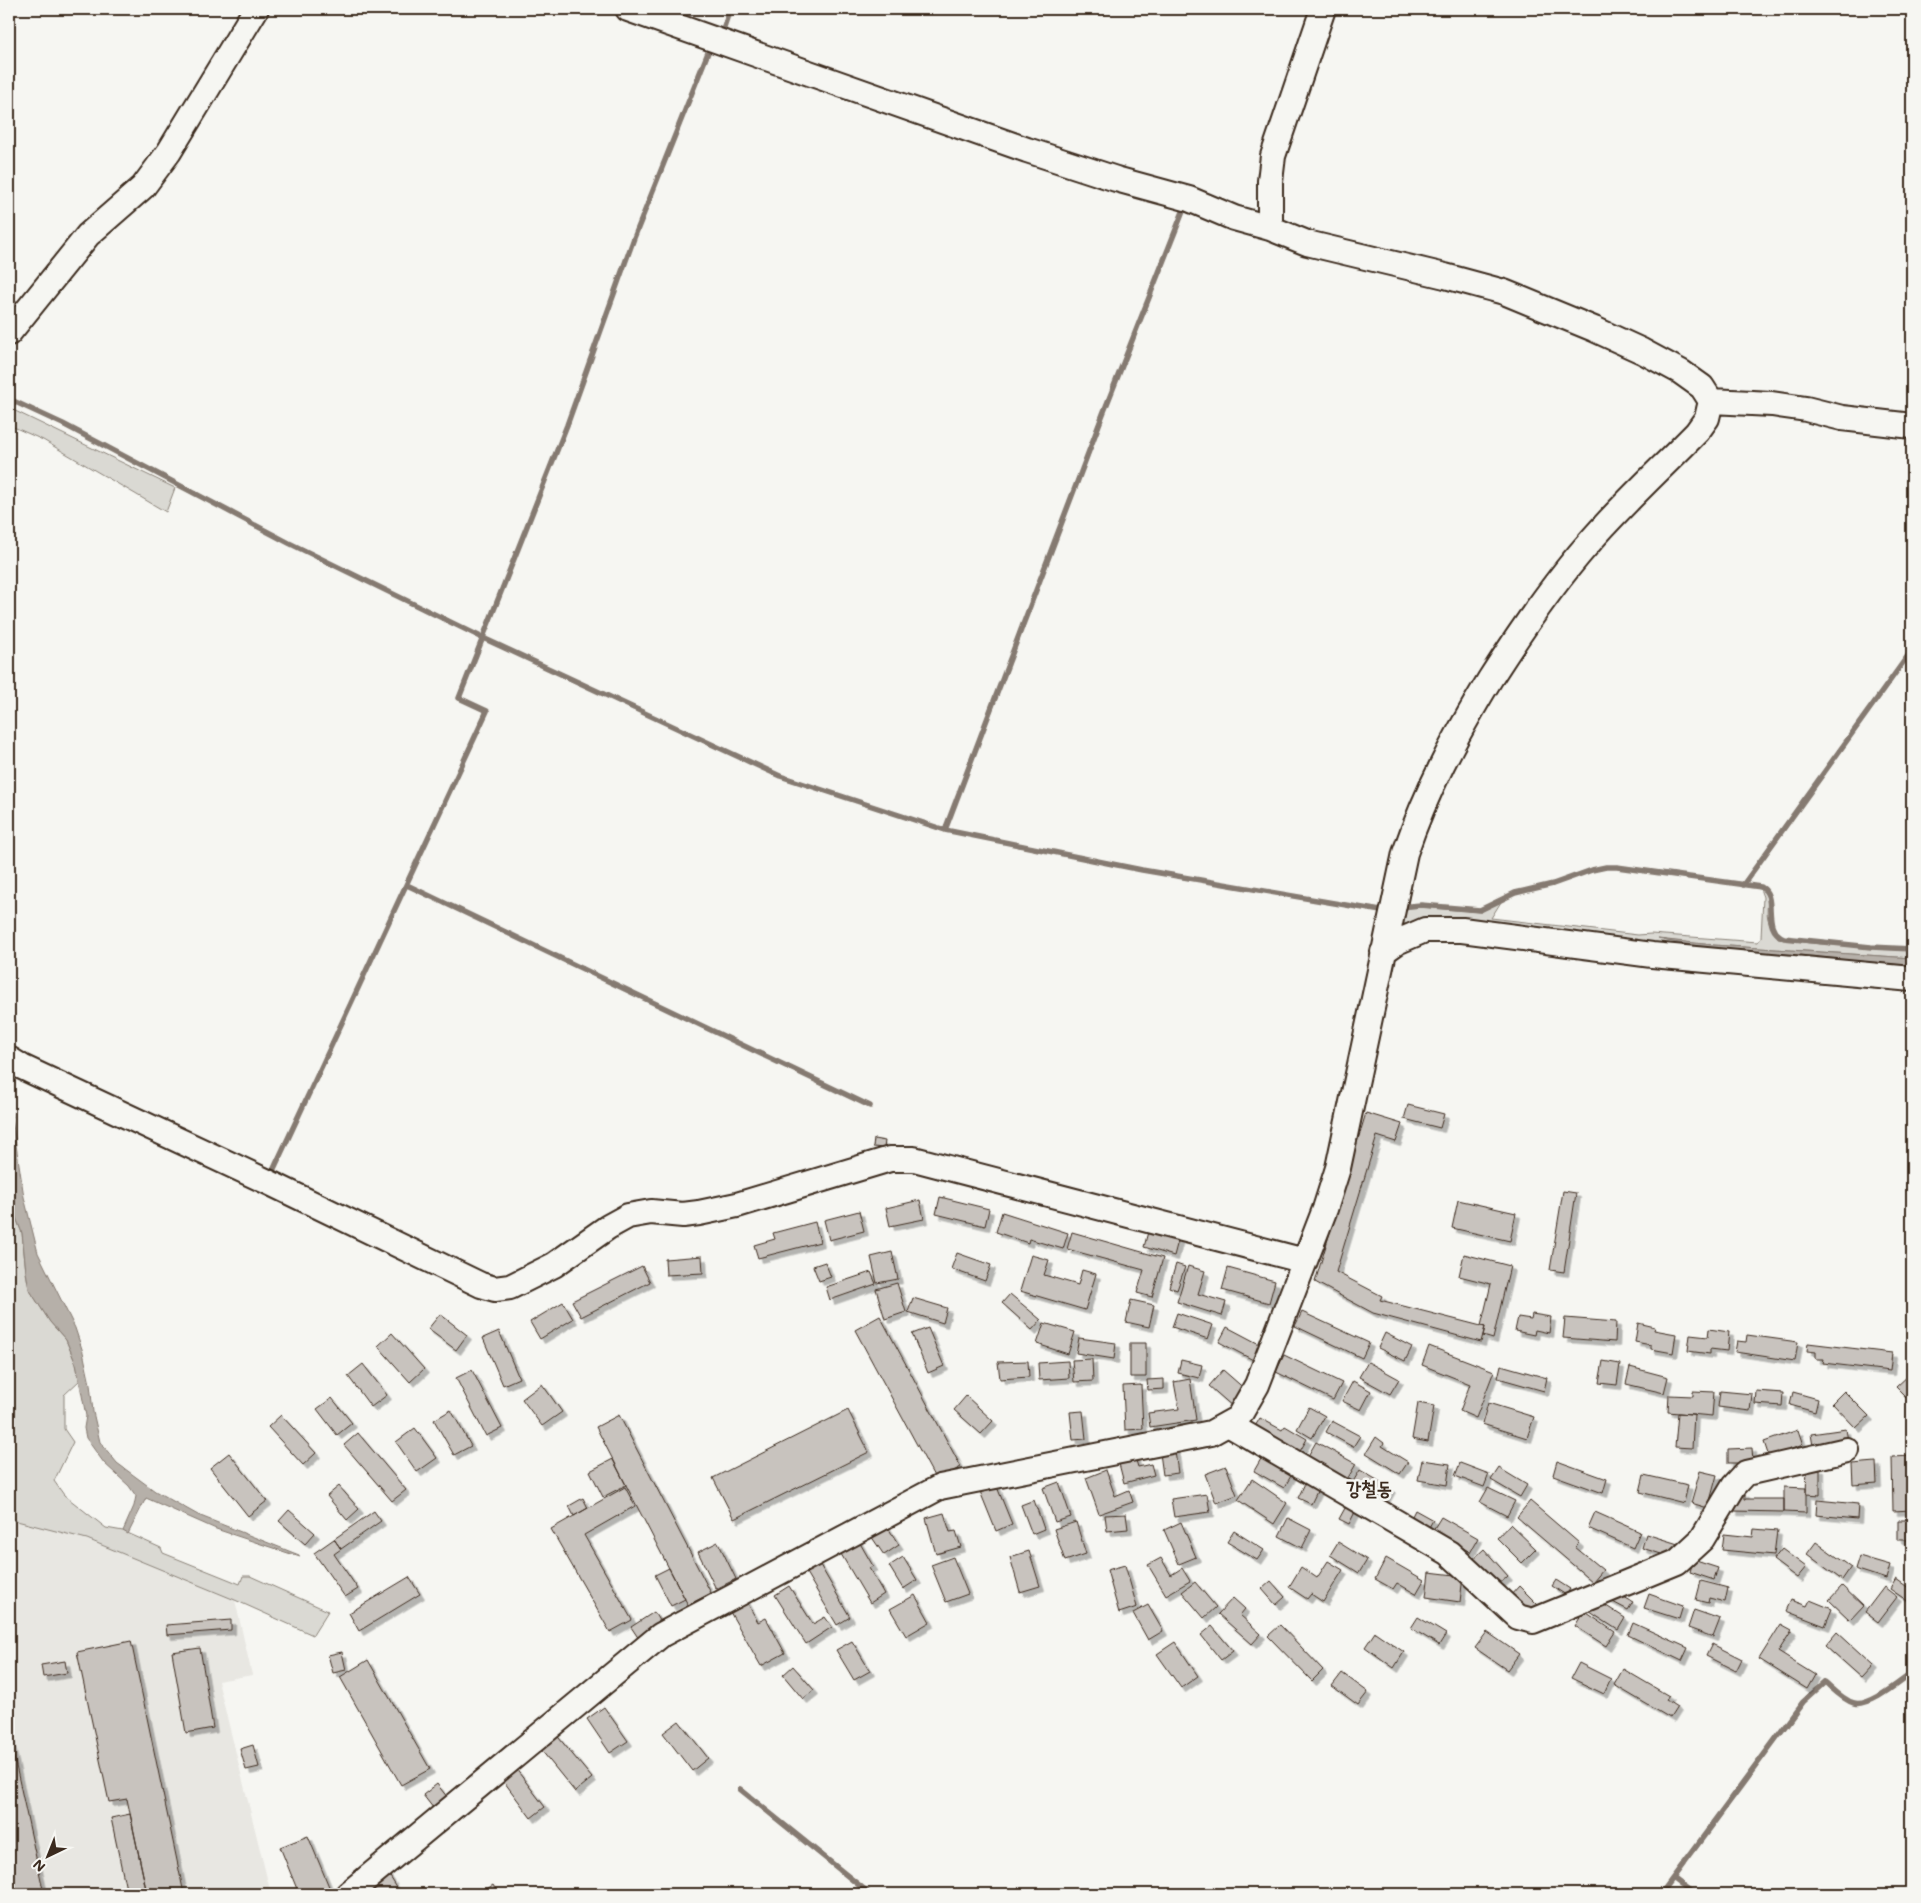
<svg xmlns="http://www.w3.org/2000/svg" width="1921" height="1903" viewBox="0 0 1921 1903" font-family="Mali,'Poor Story',sans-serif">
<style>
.built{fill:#e8e7e2}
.green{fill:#dad9d3;stroke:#8a8278}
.water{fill:#b6b0a9;stroke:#857a71}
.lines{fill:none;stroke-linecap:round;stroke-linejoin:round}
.stream{stroke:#857a71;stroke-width:5.5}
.building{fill:#c8c3be;stroke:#3b2a1e;filter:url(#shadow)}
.minor-casing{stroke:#3b2a1e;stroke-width:28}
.minor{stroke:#f6f6f2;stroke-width:24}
.labels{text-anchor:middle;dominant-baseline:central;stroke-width:5;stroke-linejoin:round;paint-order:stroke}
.quarter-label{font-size:19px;font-weight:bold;fill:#3b2a1e;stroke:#f6f6f2}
</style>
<defs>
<filter id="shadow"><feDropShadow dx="4.5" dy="4.5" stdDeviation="0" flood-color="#0004"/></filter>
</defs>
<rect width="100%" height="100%" fill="#f6f6f2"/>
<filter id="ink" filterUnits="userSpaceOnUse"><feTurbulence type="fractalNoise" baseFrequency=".02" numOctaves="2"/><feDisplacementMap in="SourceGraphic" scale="10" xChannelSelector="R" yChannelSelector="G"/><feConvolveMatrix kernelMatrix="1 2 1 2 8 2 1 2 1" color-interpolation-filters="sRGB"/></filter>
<g filter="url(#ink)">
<path class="built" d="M 9,1519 L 87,1539 L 235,1600 L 252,1675 L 218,1681 L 271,1894 L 9,1894 Z"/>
<path class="green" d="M 9,408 L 175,488 L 166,512 L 43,440 L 9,425 Z
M 1760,889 C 1772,895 1765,908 1768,919 C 1770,926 1774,932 1778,938 L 1809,943 L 1912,951 L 1912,958 L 1713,945 L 1663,940 C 1706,949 1749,951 1793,955 C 1833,958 1872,964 1912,965 L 1912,973 L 1400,931 L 1396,909 L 1421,907 L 1480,912 L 1501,902 L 1491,918 L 1638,935 L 1651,934 L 1758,942 L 1761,938 L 1763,897 Z
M 9,1170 L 13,1210 L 22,1233 L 26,1272 L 29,1289 L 50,1322 L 66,1340 L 76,1364 L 80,1380 L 64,1395 L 64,1429 L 73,1442 L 54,1481 L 64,1495 L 106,1528 L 123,1531 L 161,1548 L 163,1553 L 240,1584 L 243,1576 L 250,1576 L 328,1611 L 313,1635 L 235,1600 L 87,1539 L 9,1519 Z"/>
<path class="water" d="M 1658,939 L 1713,945 L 1912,958 L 1912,965 C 1874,964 1836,958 1798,955 C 1751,951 1704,949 1658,939 Z
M 9,1099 L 24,1197 L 38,1253 L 75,1328 L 83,1352 L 90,1384 L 93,1412 L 100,1442 L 117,1463 L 155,1491 L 198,1515 L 299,1555 L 300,1557 L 216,1529 L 146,1498 L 128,1534 L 123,1531 L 134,1506 L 136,1496 L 129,1486 L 104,1463 L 86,1438 L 84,1428 L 86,1416 L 76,1364 L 66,1340 L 50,1322 L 29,1289 L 26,1272 L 22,1233 L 13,1210 L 9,1170 Z"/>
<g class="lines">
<path class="stream" d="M 722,33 L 730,9
M 9,399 L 63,424 L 289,543 L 483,638 L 780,776 L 945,830 L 1142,870 L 1381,911
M 945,830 L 1103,414 L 1184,209 L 1189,211
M 407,885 L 870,1106
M 1743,885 L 1912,650
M 1399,907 L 1421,905 L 1480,910 L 1515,893 L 1553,884 L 1592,870 L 1606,867 L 1617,867 L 1761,887 C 1779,897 1760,928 1784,938 L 1871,947 L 1912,949
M 271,1175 L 487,711 L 459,698 L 567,425 L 634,238 L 709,50
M 740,1789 L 870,1894
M 1673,1878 L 1694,1894
M 1661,1894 L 1803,1702 L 1825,1682 C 1833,1689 1843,1700 1854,1703 C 1870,1707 1899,1682 1912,1673"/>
</g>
<path class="building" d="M 1408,1105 L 1444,1114 L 1440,1128 L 1404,1119 Z
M 1366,1113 L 1402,1124 L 1396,1142 L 1377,1136 L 1336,1272 L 1382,1296 L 1380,1300 L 1485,1327 L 1481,1342 L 1373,1313 L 1315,1282 Z
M 874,1139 L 885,1141 L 884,1148 L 873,1147 Z
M 1563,1191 L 1576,1193 L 1564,1272 L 1550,1270 Z
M 940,1197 L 989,1209 L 985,1226 L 936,1214 Z
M 920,1200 L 924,1219 L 890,1226 L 886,1208 Z
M 1458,1200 L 1516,1213 L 1510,1241 L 1452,1228 Z
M 859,1211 L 864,1231 L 829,1240 L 824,1220 Z
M 1002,1212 L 1068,1233 L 1063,1249 L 1029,1239 L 1028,1243 L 996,1232 Z
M 815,1222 L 820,1242 L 758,1258 L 754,1245 L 775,1239 L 773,1233 Z
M 1149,1228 L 1179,1237 L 1174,1256 L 1144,1247 Z
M 1072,1232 L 1163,1258 L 1152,1297 L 1137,1293 L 1144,1270 L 1067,1249 Z
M 892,1252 L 898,1279 L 877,1283 L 871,1257 Z
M 957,1253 L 991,1265 L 985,1281 L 951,1269 Z
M 1464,1254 L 1510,1266 L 1493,1339 L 1483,1336 L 1485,1327 L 1481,1326 L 1491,1284 L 1459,1276 Z
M 1031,1255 L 1049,1260 L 1044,1275 L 1078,1285 L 1082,1270 L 1096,1274 L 1085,1310 L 1020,1291 Z
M 702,1256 L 703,1273 L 666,1275 L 665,1259 Z
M 825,1262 L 831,1277 L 819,1281 L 813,1266 Z
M 1176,1264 L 1185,1267 L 1177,1290 L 1169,1287 Z
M 642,1266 L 650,1282 L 581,1317 L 572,1301 Z
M 1188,1266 L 1205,1271 L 1198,1294 L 1226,1302 L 1222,1316 L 1177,1302 Z
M 1228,1268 L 1275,1281 L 1269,1303 L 1222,1290 Z
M 871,1272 L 876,1284 L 830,1300 L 826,1287 Z
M 897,1283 L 906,1312 L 885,1319 L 876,1289 Z
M 1010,1294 L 1041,1320 L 1032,1330 L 1002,1303 Z
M 913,1298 L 947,1308 L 943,1323 L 908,1312 Z
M 1131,1300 L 1154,1305 L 1149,1327 L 1126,1322 Z
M 563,1302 L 573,1319 L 540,1339 L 530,1322 Z
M 1302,1312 L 1369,1343 L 1362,1358 L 1295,1326 Z
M 1177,1313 L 1213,1325 L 1208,1339 L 1172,1327 Z
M 440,1314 L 467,1335 L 456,1350 L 428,1329 Z
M 1532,1314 L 1551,1317 L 1549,1333 L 1535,1330 L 1534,1335 L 1515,1331 L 1518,1317 L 1531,1319 Z
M 880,1316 L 961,1467 L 936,1480 L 855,1330 Z
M 1565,1318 L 1616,1322 L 1615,1342 L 1563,1338 Z
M 1044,1323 L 1075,1332 L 1068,1354 L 1037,1344 Z
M 1638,1323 L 1655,1327 L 1654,1330 L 1676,1334 L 1673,1353 L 1651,1349 L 1651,1345 L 1635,1342 Z
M 1227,1327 L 1263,1346 L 1255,1361 L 1219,1342 Z
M 928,1328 L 944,1366 L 928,1373 L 912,1334 Z
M 1709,1329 L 1729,1332 L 1727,1351 L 1710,1349 L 1710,1354 L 1688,1351 L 1690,1335 L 1708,1337 Z
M 499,1331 L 519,1378 L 503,1385 L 483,1338 Z
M 392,1333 L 424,1369 L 410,1382 L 378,1346 Z
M 1385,1333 L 1412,1347 L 1405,1361 L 1378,1348 Z
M 1747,1335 L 1798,1342 L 1795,1361 L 1735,1352 L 1737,1341 L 1746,1342 Z
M 1079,1338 L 1116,1343 L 1114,1359 L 1076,1353 Z
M 1130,1343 L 1146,1343 L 1146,1377 L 1130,1377 Z
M 1808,1343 L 1892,1353 L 1890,1371 L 1823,1363 L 1824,1359 L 1816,1359 L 1816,1352 L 1807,1351 Z
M 1429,1346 L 1494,1371 L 1476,1418 L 1460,1411 L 1470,1384 L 1422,1365 Z
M 1284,1355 L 1342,1383 L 1333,1400 L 1276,1372 Z
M 1092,1359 L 1093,1381 L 1074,1382 L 1072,1360 Z
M 1181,1360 L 1202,1365 L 1199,1378 L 1178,1373 Z
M 1028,1361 L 1029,1377 L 1000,1379 L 998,1362 Z
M 1068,1361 L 1069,1378 L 1039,1380 L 1038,1363 Z
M 1603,1361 L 1620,1364 L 1617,1385 L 1599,1383 Z
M 1368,1362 L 1399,1379 L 1390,1394 L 1359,1377 Z
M 363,1364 L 387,1395 L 371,1407 L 348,1376 Z
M 1501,1365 L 1547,1378 L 1544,1391 L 1498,1378 Z
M 1630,1367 L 1668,1377 L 1664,1393 L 1626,1384 Z
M 472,1370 L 502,1428 L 486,1436 L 456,1378 Z
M 1223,1370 L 1247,1391 L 1233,1407 L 1209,1386 Z
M 1910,1374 L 1912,1376 L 1912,1403 L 1896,1387 Z
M 1164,1379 L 1164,1389 L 1148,1390 L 1147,1380 Z
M 1190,1379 L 1196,1420 L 1150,1427 L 1148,1413 L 1179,1409 L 1174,1382 Z
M 1353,1381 L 1371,1391 L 1361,1410 L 1342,1401 Z
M 542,1384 L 562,1412 L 542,1426 L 522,1399 Z
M 1141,1385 L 1143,1429 L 1125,1430 L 1123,1386 Z
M 1693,1391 L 1714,1392 L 1712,1416 L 1668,1412 L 1669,1395 L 1693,1396 Z
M 1720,1391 L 1752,1394 L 1750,1411 L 1718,1407 Z
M 1756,1391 L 1783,1393 L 1782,1406 L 1755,1404 Z
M 1844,1391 L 1869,1416 L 1856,1428 L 1832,1403 Z
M 1793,1392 L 1818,1399 L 1815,1412 L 1790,1405 Z
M 966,1396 L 993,1421 L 981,1434 L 954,1410 Z
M 332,1398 L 352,1423 L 337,1435 L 317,1409 Z
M 1418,1403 L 1434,1406 L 1428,1442 L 1412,1439 Z
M 1488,1403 L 1534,1417 L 1527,1438 L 1482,1424 Z
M 1309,1407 L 1325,1416 L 1312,1438 L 1297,1429 Z
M 451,1410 L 471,1446 L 454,1455 L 434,1420 Z
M 848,1410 L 869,1452 L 734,1519 L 713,1478 Z
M 1083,1411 L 1086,1439 L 1073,1440 L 1070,1412 Z
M 1678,1413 L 1694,1414 L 1692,1448 L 1675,1447 Z
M 281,1415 L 316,1453 L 303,1465 L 268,1427 Z
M 619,1415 L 711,1593 L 688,1605 L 596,1427 Z
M 1260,1418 L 1282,1430 L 1285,1426 L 1307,1439 L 1299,1453 L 1254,1428 Z
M 1332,1421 L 1360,1436 L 1353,1447 L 1326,1432 Z
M 415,1428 L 437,1458 L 417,1472 L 396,1442 Z
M 1846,1429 L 1848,1441 L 1813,1446 L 1811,1434 Z
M 1798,1430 L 1803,1445 L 1769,1457 L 1764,1442 Z
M 358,1433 L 406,1490 L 392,1501 L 344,1445 Z
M 1376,1437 L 1384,1443 L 1382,1446 L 1408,1462 L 1400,1474 L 1366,1453 Z
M 1316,1442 L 1356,1464 L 1345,1483 L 1305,1461 Z
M 1174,1444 L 1178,1473 L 1163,1475 L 1159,1446 Z
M 1752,1448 L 1753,1463 L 1728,1463 L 1728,1449 Z
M 1133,1451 L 1138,1467 L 1151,1464 L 1154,1475 L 1124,1483 L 1117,1456 Z
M 229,1453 L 267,1501 L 248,1516 L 210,1468 Z
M 1912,1456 L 1912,1510 L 1893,1511 L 1892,1457 Z
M 1262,1457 L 1292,1474 L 1284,1488 L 1254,1471 Z
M 613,1459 L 626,1485 L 603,1497 L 590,1471 Z
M 1422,1460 L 1450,1464 L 1447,1485 L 1418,1480 Z
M 1557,1461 L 1607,1479 L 1603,1493 L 1553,1475 Z
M 1876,1462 L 1877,1483 L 1853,1485 L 1852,1464 Z
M 1460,1463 L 1489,1474 L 1484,1487 L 1455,1476 Z
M 1226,1466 L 1237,1495 L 1216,1503 L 1205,1474 Z
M 1807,1467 L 1820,1468 L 1820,1495 L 1806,1494 Z
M 1499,1468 L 1527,1485 L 1520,1497 L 1491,1480 Z
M 1106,1470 L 1115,1496 L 1129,1490 L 1133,1502 L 1099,1514 L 1086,1478 Z
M 1360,1470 L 1391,1488 L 1382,1504 L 1351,1485 Z
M 1700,1471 L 1717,1475 L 1708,1508 L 1691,1503 Z
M 1309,1475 L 1322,1481 L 1311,1504 L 1298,1498 Z
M 1644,1475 L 1688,1485 L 1684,1503 L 1640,1492 Z
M 1252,1479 L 1287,1503 L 1274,1524 L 1238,1500 Z
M 995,1482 L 1012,1524 L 996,1531 L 979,1489 Z
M 1059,1482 L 1071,1517 L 1055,1522 L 1043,1488 Z
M 339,1486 L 359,1509 L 347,1520 L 327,1496 Z
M 625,1487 L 635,1506 L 584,1535 L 632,1620 L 610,1632 L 551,1529 Z
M 1784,1487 L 1806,1488 L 1806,1513 L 1784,1512 Z
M 1488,1488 L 1515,1501 L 1507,1516 L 1480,1502 Z
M 1734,1493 L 1745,1493 L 1745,1499 L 1784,1499 L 1784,1512 L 1733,1511 Z
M 1207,1494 L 1210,1512 L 1174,1517 L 1171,1499 Z
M 583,1498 L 588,1508 L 574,1516 L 569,1506 Z
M 1350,1499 L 1359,1504 L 1349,1524 L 1339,1519 Z
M 1034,1500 L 1044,1529 L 1032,1534 L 1021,1505 Z
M 1817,1500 L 1858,1504 L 1857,1519 L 1816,1515 Z
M 1530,1501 L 1579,1543 L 1575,1547 L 1603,1570 L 1593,1582 L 1517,1517 Z
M 289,1510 L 315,1533 L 305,1544 L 279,1521 Z
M 1415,1510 L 1433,1520 L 1427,1531 L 1409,1522 Z
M 374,1511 L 381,1521 L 341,1549 L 334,1539 Z
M 1595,1512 L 1640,1532 L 1633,1548 L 1588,1528 Z
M 944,1513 L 950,1532 L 956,1531 L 961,1547 L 936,1554 L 926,1518 Z
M 1126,1514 L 1128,1529 L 1107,1531 L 1105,1515 Z
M 1441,1517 L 1478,1538 L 1470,1552 L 1433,1530 Z
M 1288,1518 L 1311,1530 L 1302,1548 L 1279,1536 Z
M 1898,1520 L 1912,1520 L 1912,1540 L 1898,1540 Z
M 1076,1522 L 1086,1554 L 1065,1561 L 1054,1529 Z
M 1181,1522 L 1196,1557 L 1179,1564 L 1164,1530 Z
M 885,1523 L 899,1545 L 884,1555 L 869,1533 Z
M 1510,1524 L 1536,1549 L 1522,1563 L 1497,1538 Z
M 1754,1529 L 1777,1531 L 1774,1555 L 1722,1550 L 1724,1534 L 1753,1537 Z
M 1234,1531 L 1264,1550 L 1257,1560 L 1227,1542 Z
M 1646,1534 L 1678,1544 L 1674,1558 L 1642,1548 Z
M 857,1538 L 873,1566 L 869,1568 L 884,1594 L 870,1603 L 838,1549 Z
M 334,1539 L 341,1549 L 334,1554 L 358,1589 L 345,1597 L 314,1553 Z
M 718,1542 L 736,1579 L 716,1589 L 698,1552 Z
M 1338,1542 L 1367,1560 L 1359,1573 L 1330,1555 Z
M 1816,1542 L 1851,1567 L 1842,1580 L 1807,1554 Z
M 1484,1549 L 1508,1576 L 1496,1587 L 1471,1561 Z
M 1782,1549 L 1806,1567 L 1797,1578 L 1773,1560 Z
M 1029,1551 L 1040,1586 L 1020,1592 L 1010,1557 Z
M 1859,1556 L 1890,1565 L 1886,1579 L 1855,1569 Z
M 903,1557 L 917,1580 L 903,1589 L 889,1566 Z
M 953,1557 L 968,1594 L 946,1602 L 931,1565 Z
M 816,1558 L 850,1617 L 837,1625 L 802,1566 Z
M 1161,1558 L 1171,1575 L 1182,1568 L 1190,1581 L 1166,1595 L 1148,1565 Z
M 1386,1558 L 1424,1580 L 1416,1594 L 1397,1583 L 1393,1589 L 1375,1579 Z
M 1693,1560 L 1718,1568 L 1714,1580 L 1690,1572 Z
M 1328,1561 L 1343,1570 L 1323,1602 L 1311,1594 L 1307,1599 L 1289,1587 L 1301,1567 L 1317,1578 Z
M 1125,1565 L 1137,1607 L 1119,1613 L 1107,1570 Z
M 669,1568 L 685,1599 L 671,1606 L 655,1575 Z
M 1429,1572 L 1463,1576 L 1460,1602 L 1426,1597 Z
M 409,1577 L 420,1594 L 359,1631 L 349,1613 Z
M 1896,1579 L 1912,1590 L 1912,1604 L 1890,1589 Z
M 1556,1580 L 1570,1589 L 1566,1595 L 1552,1586 Z
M 1271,1581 L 1285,1597 L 1276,1605 L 1262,1589 Z
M 1701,1581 L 1728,1588 L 1725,1602 L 1709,1598 L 1708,1603 L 1696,1600 Z
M 1195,1582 L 1216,1607 L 1204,1618 L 1182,1592 Z
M 789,1586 L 813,1624 L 825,1617 L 832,1627 L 806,1644 L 775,1595 Z
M 1519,1586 L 1542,1609 L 1533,1619 L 1510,1596 Z
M 1842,1586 L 1863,1606 L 1850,1620 L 1829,1600 Z
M 1884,1587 L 1897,1597 L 1878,1622 L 1865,1612 Z
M 1611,1590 L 1633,1602 L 1628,1610 L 1607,1599 Z
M 1649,1594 L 1683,1606 L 1679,1619 L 1644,1608 Z
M 743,1595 L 758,1622 L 766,1618 L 785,1653 L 761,1666 L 726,1605 Z
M 915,1595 L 930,1622 L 906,1636 L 890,1609 Z
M 1233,1598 L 1245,1609 L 1240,1615 L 1261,1634 L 1252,1644 L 1218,1614 Z
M 1597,1600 L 1625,1618 L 1618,1630 L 1590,1612 Z
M 1791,1600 L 1807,1606 L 1810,1600 L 1832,1609 L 1825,1626 L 1786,1611 Z
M 1148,1605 L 1163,1631 L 1148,1640 L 1133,1613 Z
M 1694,1610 L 1720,1619 L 1713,1637 L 1688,1628 Z
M 1584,1611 L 1615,1632 L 1606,1646 L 1575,1626 Z
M 654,1612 L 663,1628 L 641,1642 L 631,1627 Z
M 1418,1617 L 1446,1634 L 1439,1645 L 1411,1628 Z
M 231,1620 L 231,1630 L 167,1635 L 166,1625 Z
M 1633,1623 L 1688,1648 L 1682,1661 L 1628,1635 Z
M 1781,1624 L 1792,1630 L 1778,1652 L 1815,1675 L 1807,1689 L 1759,1659 Z
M 1280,1625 L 1323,1670 L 1312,1681 L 1268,1636 Z
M 1212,1626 L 1233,1651 L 1221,1660 L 1201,1635 Z
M 1375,1632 L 1404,1652 L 1394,1668 L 1365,1647 Z
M 1487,1632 L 1519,1654 L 1507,1670 L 1475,1648 Z
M 1837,1632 L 1873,1665 L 1861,1678 L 1825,1646 Z
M 131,1641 L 184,1894 L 147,1894 L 127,1799 L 109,1802 L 77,1652 Z
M 852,1641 L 870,1671 L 854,1680 L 836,1650 Z
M 1175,1642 L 1198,1676 L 1181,1688 L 1157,1654 Z
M 1712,1644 L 1742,1659 L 1736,1671 L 1706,1656 Z
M 200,1648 L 213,1728 L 186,1733 L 172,1652 Z
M 342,1652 L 346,1670 L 333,1673 L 328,1655 Z
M 368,1660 L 430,1769 L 401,1785 L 340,1677 Z
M 65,1661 L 67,1673 L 43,1677 L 41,1665 Z
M 1579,1663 L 1611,1679 L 1604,1694 L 1571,1678 Z
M 793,1666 L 814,1690 L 803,1699 L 783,1675 Z
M 1623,1669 L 1669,1696 L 1666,1700 L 1677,1707 L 1670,1718 L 1614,1685 Z
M 1342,1673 L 1368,1692 L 1358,1705 L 1332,1686 Z
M 604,1707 L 628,1741 L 610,1753 L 587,1719 Z
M 679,1721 L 708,1758 L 692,1771 L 663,1733 Z
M 554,1732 L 592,1778 L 575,1792 L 537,1745 Z
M 9,1734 L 44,1894 L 9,1894 Z
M 253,1745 L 259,1767 L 246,1770 L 240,1749 Z
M 516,1769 L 545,1807 L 531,1818 L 502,1779 Z
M 437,1784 L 451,1802 L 437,1813 L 423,1795 Z
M 130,1814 L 147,1894 L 127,1894 L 111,1818 Z
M 308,1836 L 330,1889 L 316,1894 L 299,1894 L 280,1847 Z
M 387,1872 L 401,1894 L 373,1894 L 367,1884 Z
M 493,1885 L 499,1894 L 479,1894 Z"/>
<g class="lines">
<g class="minor-casing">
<path id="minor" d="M 1270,228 L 1270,181 L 1273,156 L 1323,9
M 9,333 L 88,235 L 143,187 L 169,152 L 256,9
M 1711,401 L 1772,404 L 1806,409 L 1842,418 L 1912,426
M 1383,952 L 1397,942 L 1425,930 L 1462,930 L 1652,955 L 1912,979
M 9,1059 L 22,1067 L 268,1182 L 481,1285 L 495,1289 L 510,1287 L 554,1265 L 608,1227 L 628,1216 L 651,1212 L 683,1215 L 699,1213 L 737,1205 L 890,1159 L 914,1159 L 1305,1261
M 1228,1424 L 1449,1553 L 1518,1617 L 1533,1621 L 1677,1562 L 1702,1539 L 1734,1486 L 1746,1473 L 1847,1450
M 348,1894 L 661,1635 L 940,1487 L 1211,1433 L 1238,1418 L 1257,1385 L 1325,1209 L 1338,1168 L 1405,853 C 1427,789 1455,737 1490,679 C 1520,632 1551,586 1588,544 C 1622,504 1661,469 1697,432 L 1707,418 L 1711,401 L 1702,387 L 1681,372 L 1642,351 L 1594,329 L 1504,292 L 1445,276 L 1307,243 L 1270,228 L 1234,218 L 1189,199 L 1116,179 L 1027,150 L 628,9"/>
</g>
<use href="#minor" class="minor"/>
</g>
</g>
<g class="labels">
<g class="quarter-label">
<text x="1369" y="1487">강철동</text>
</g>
</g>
<rect width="1921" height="1903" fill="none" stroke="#f6f6f2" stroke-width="30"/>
<rect x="15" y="15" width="1891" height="1873" fill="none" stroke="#3b2a1e" stroke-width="2" filter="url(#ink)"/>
<g transform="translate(48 1856) rotate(223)" stroke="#f6f6f2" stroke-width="4" paint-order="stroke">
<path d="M0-4L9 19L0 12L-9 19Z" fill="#3b2a1e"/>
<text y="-8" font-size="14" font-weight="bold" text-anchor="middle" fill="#3b2a1e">N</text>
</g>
</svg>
